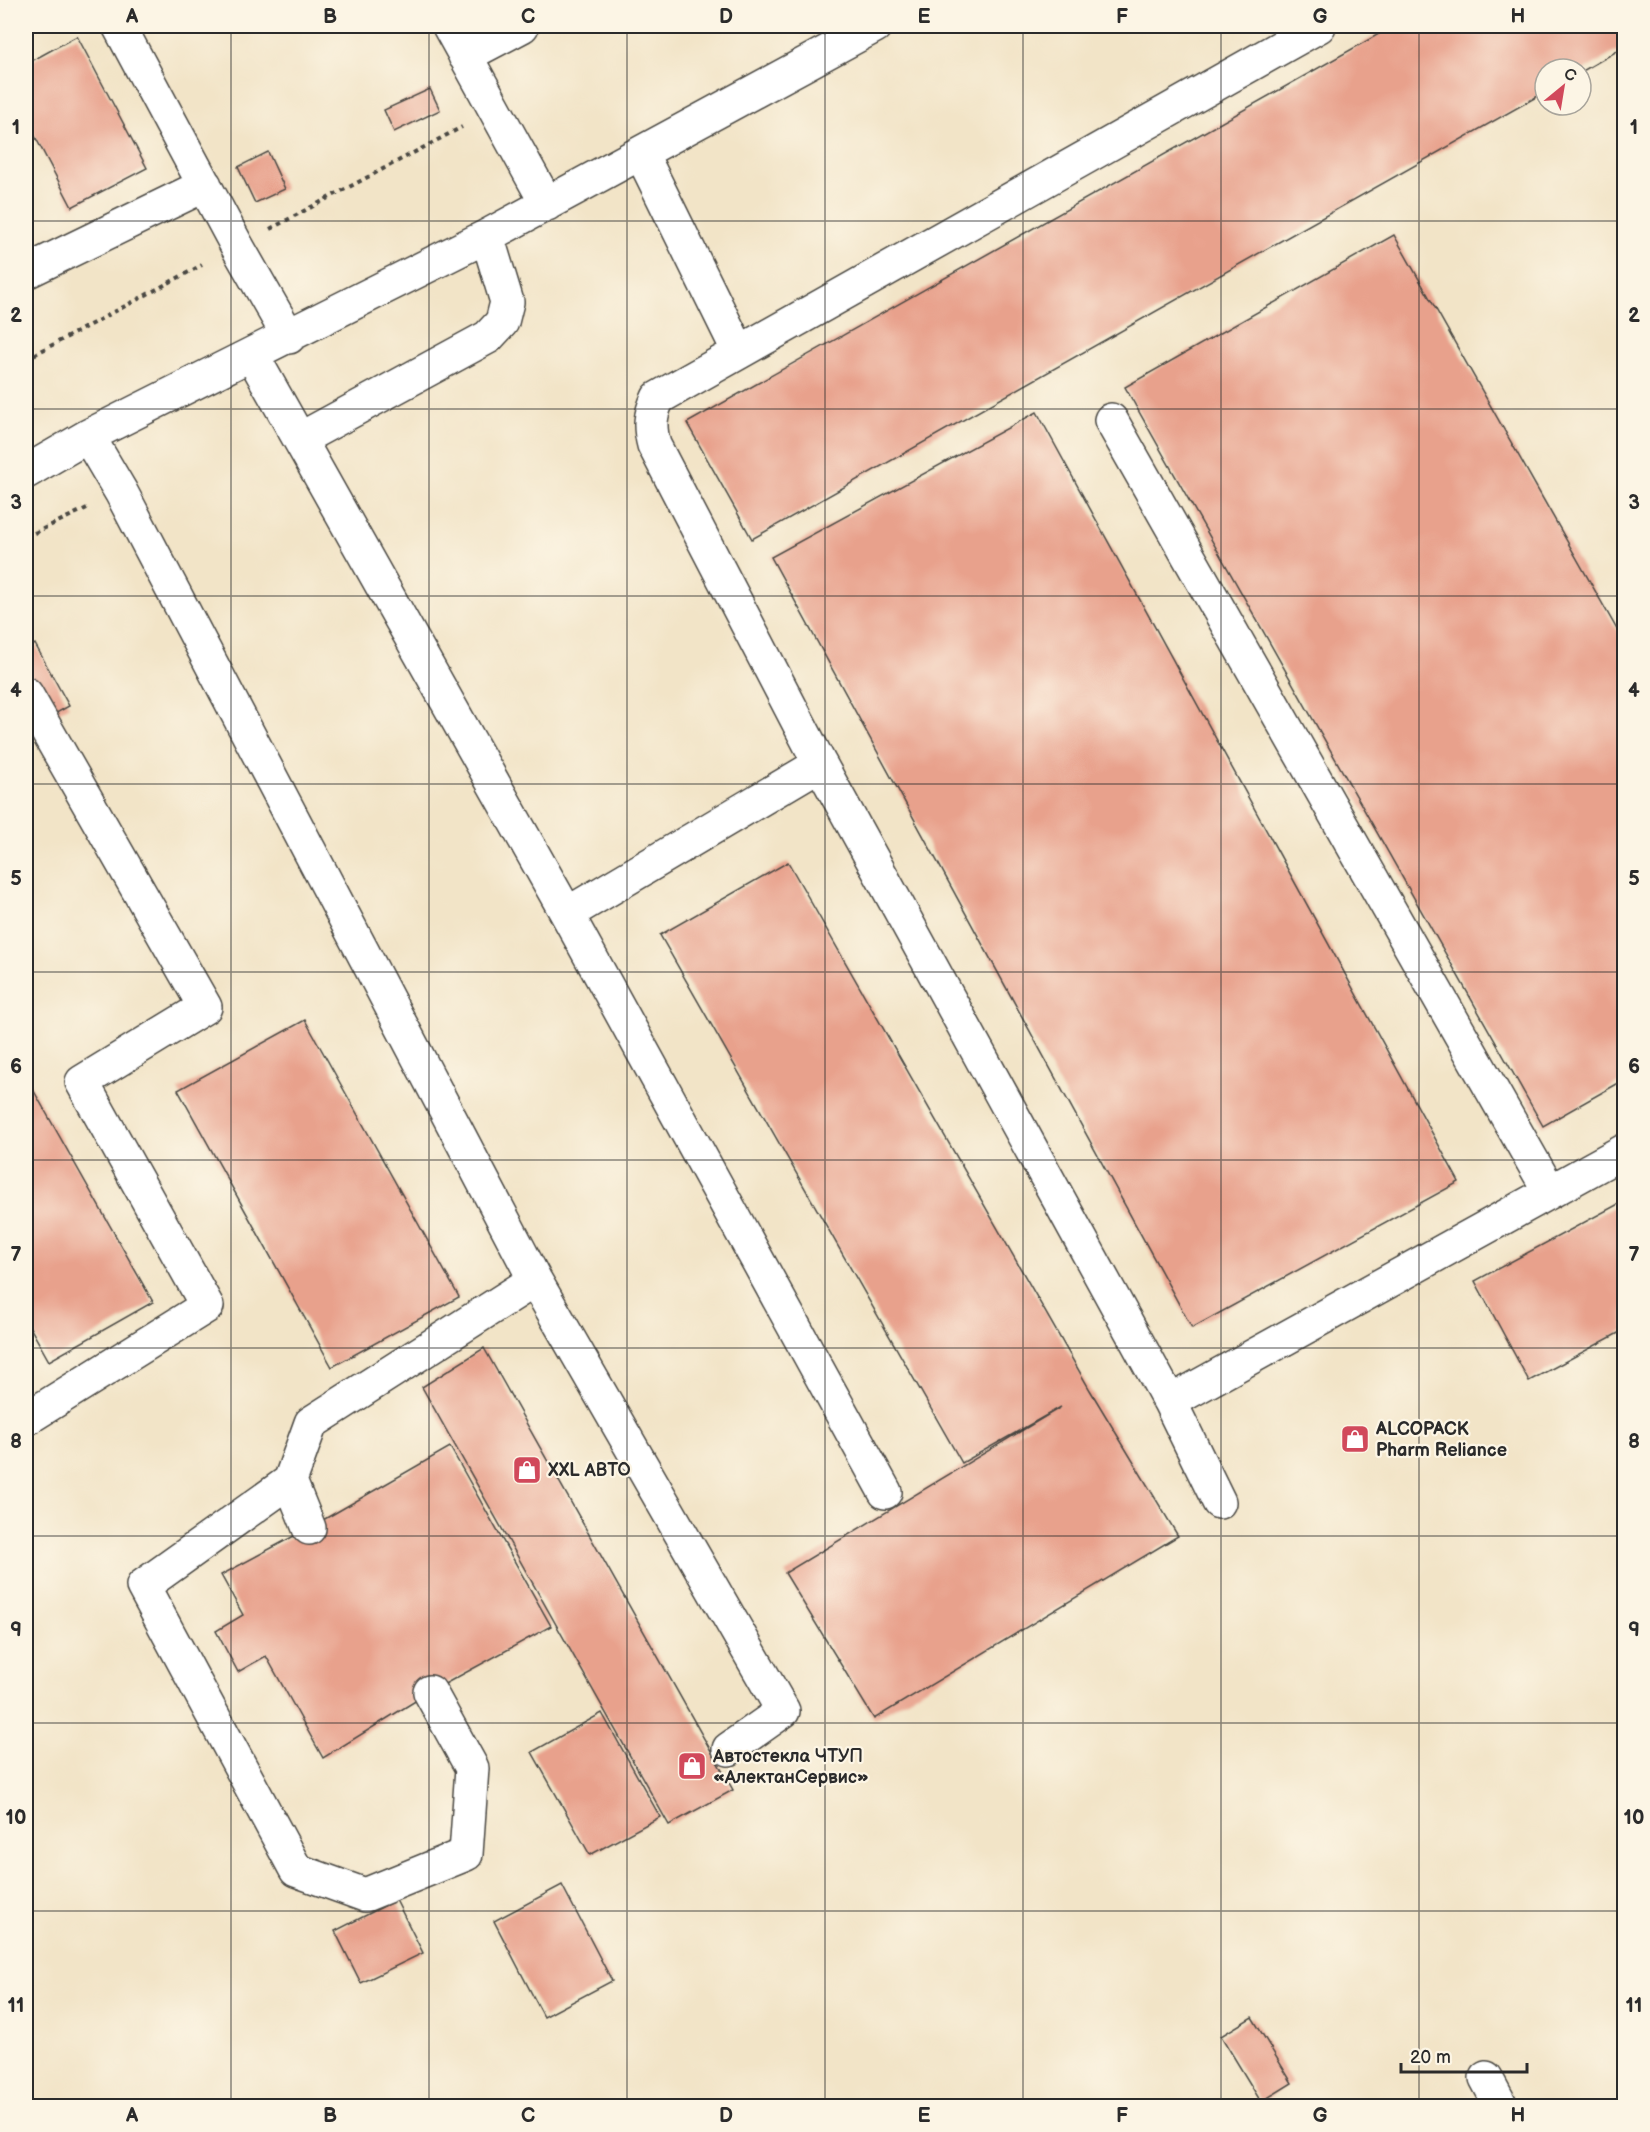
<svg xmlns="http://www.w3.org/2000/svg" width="1650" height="2132" viewBox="0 0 1650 2132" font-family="'Balsamiq Sans',sans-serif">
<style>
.building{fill:#e8a18c}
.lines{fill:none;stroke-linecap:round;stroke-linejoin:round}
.minor-casing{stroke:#494742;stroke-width:36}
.path{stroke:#494742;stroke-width:4;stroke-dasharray:4.5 4.5;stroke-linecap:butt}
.minor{stroke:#fff;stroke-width:33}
.grid{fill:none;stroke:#2b2b2b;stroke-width:1.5;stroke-opacity:0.55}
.labels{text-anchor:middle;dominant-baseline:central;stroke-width:4.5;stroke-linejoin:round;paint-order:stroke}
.poi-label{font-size:18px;font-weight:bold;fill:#2b2b2b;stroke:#fcf5e5;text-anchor:start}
.neatline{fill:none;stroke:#2b2b2b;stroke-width:2}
.grid-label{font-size:20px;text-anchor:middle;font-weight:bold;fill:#2b2b2b}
</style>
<rect width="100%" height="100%" fill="#fcf5e5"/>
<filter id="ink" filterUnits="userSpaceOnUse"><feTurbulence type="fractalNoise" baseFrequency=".0167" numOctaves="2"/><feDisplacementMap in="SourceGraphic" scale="12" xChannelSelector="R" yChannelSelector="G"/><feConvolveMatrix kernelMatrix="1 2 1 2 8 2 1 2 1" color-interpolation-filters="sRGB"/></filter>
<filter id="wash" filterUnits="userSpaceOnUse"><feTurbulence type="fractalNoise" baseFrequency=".008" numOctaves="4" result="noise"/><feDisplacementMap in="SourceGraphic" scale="24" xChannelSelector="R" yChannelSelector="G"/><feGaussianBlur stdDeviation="1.35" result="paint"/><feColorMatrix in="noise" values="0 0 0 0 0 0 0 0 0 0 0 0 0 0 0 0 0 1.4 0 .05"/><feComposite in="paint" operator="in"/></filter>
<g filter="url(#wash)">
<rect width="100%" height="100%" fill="#f2e4c7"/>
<g id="blocks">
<path class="building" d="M 1393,26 L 1622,26 L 1624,30 L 1624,47 L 1581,72 L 1581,69 L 1545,69 L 1545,92 L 752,539 L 687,423 Z
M 77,36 L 147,168 L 72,207 L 26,119 L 26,64 Z
M 430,89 L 440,110 L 394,132 L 384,110 Z
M 268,152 L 285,189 L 255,203 L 238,167 Z
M 1394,235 L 1624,642 L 1624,1080 L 1543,1126 L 1125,387 Z
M 1037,412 L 1459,1182 L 1192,1328 L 771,557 Z
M 35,644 L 69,706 L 26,730 L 26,649 Z
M 788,862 L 1090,1390 L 1178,1536 L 874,1719 L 785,1573 L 1061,1407 L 962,1463 L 660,935 Z
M 305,1020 L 459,1297 L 332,1367 L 178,1090 Z
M 26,1077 L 153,1302 L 49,1361 L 26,1320 Z
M 1624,1201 L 1624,1330 L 1529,1381 L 1475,1281 Z
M 484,1348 L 733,1790 L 669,1825 L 422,1387 Z
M 450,1447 L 551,1626 L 430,1692 L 323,1758 L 266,1656 L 238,1672 L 216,1631 L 243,1615 L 221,1575 L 309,1528 Z
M 602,1713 L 660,1817 L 590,1855 L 532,1752 Z
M 562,1885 L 612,1981 L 544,2017 L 494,1921 Z
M 396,1900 L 423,1953 L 361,1983 L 335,1931 Z
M 1252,2017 L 1292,2083 L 1261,2102 L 1221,2036 Z"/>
</g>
</g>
<g filter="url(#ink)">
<use href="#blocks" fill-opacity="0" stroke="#494742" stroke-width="1.5"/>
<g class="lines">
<g class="minor-casing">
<path id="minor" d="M 119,26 L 237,246 L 289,337
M 449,26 L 547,204
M 465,56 L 522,26
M 641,153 L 739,352
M 26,272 L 205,185
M 252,355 L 567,914 L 885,1492
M 1111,420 L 1550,1192
M 88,436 L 121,492 L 535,1280 L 783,1711 L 729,1749
M 300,439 L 488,337 L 502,322 L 507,302 L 487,236
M 26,472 L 88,436 L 487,236 L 875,26
M 26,694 L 205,1007 L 82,1082 L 207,1306 L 26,1419
M 820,764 L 654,445 C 649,426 650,415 658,398 L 1319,26
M 567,914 L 820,764 L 1170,1402 L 1624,1151
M 1170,1402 L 1219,1502
M 290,1481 L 309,1528
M 430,1692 L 472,1768 L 466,1854 L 365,1895 L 296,1870 L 143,1586 L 290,1481 L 311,1423 L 535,1280
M 1486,2078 L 1501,2106"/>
</g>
<path class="path" d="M 270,229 L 462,127
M 26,359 L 202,265
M 26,537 L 87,508"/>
<use href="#minor" class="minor"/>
</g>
</g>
<path class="grid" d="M 231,26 L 231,2106M 429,26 L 429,2106M 627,26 L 627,2106M 825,26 L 825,2106M 1023,26 L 1023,2106M 1221,26 L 1221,2106M 1419,26 L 1419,2106M 26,221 L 1624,221M 26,409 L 1624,409M 26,596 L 1624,596M 26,784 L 1624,784M 26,972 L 1624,972M 26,1160 L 1624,1160M 26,1348 L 1624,1348M 26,1536 L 1624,1536M 26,1723 L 1624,1723M 26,1911 L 1624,1911"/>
<defs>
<g id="shop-square" transform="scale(1.5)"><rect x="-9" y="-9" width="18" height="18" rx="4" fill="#d1495b" stroke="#fcf5e5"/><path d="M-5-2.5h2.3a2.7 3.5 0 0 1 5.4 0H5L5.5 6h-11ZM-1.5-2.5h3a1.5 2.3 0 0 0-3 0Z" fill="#fff"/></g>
</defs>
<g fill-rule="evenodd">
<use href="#shop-square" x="1355" y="1439"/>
<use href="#shop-square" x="527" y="1470"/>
<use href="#shop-square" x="692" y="1766"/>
</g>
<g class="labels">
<g class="poi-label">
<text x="1376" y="1429">ALCOPACK<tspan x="1376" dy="21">Pharm Reliance</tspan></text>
<text x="548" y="1470">XXL АВТО</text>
<text x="713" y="1756">Автостекла ЧТУП<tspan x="713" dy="21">«АлектанСервис»</tspan></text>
</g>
</g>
<rect width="1650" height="2132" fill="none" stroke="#fcf5e5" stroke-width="66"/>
<g transform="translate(1563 87) rotate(30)"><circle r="28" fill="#fcf5e5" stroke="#a8a49b" stroke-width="1.5"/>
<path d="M0-4.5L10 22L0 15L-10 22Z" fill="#d1495b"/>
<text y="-9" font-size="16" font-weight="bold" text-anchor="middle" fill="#2b2b2b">С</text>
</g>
<path d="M1401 2063v9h126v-9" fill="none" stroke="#2b2b2b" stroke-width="3"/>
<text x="1410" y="2063" font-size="18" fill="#2b2b2b" stroke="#fcf5e5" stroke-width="4.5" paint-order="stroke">20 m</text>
<rect x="33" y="33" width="1584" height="2066" class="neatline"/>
<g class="grid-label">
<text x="132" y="23">A</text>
<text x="330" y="23">B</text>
<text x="528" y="23">C</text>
<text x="726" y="23">D</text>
<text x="924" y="23">E</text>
<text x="1122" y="23">F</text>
<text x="1320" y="23">G</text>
<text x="1518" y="23">H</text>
<text x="16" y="134">1</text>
<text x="1634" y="134">1</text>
<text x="16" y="322">2</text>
<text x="1634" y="322">2</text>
<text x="16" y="509">3</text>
<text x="1634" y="509">3</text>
<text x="16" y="697">4</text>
<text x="1634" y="697">4</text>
<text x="16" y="885">5</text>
<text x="1634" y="885">5</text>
<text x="16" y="1073">6</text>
<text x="1634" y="1073">6</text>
<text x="16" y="1261">7</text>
<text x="1634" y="1261">7</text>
<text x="16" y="1448">8</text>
<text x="1634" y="1448">8</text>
<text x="16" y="1636">9</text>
<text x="1634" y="1636">9</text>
<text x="16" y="1824">10</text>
<text x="1634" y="1824">10</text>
<text x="16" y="2012">11</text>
<text x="1634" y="2012">11</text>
<text x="132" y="2122">A</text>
<text x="330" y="2122">B</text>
<text x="528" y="2122">C</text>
<text x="726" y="2122">D</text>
<text x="924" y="2122">E</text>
<text x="1122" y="2122">F</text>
<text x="1320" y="2122">G</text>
<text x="1518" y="2122">H</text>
</g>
</svg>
